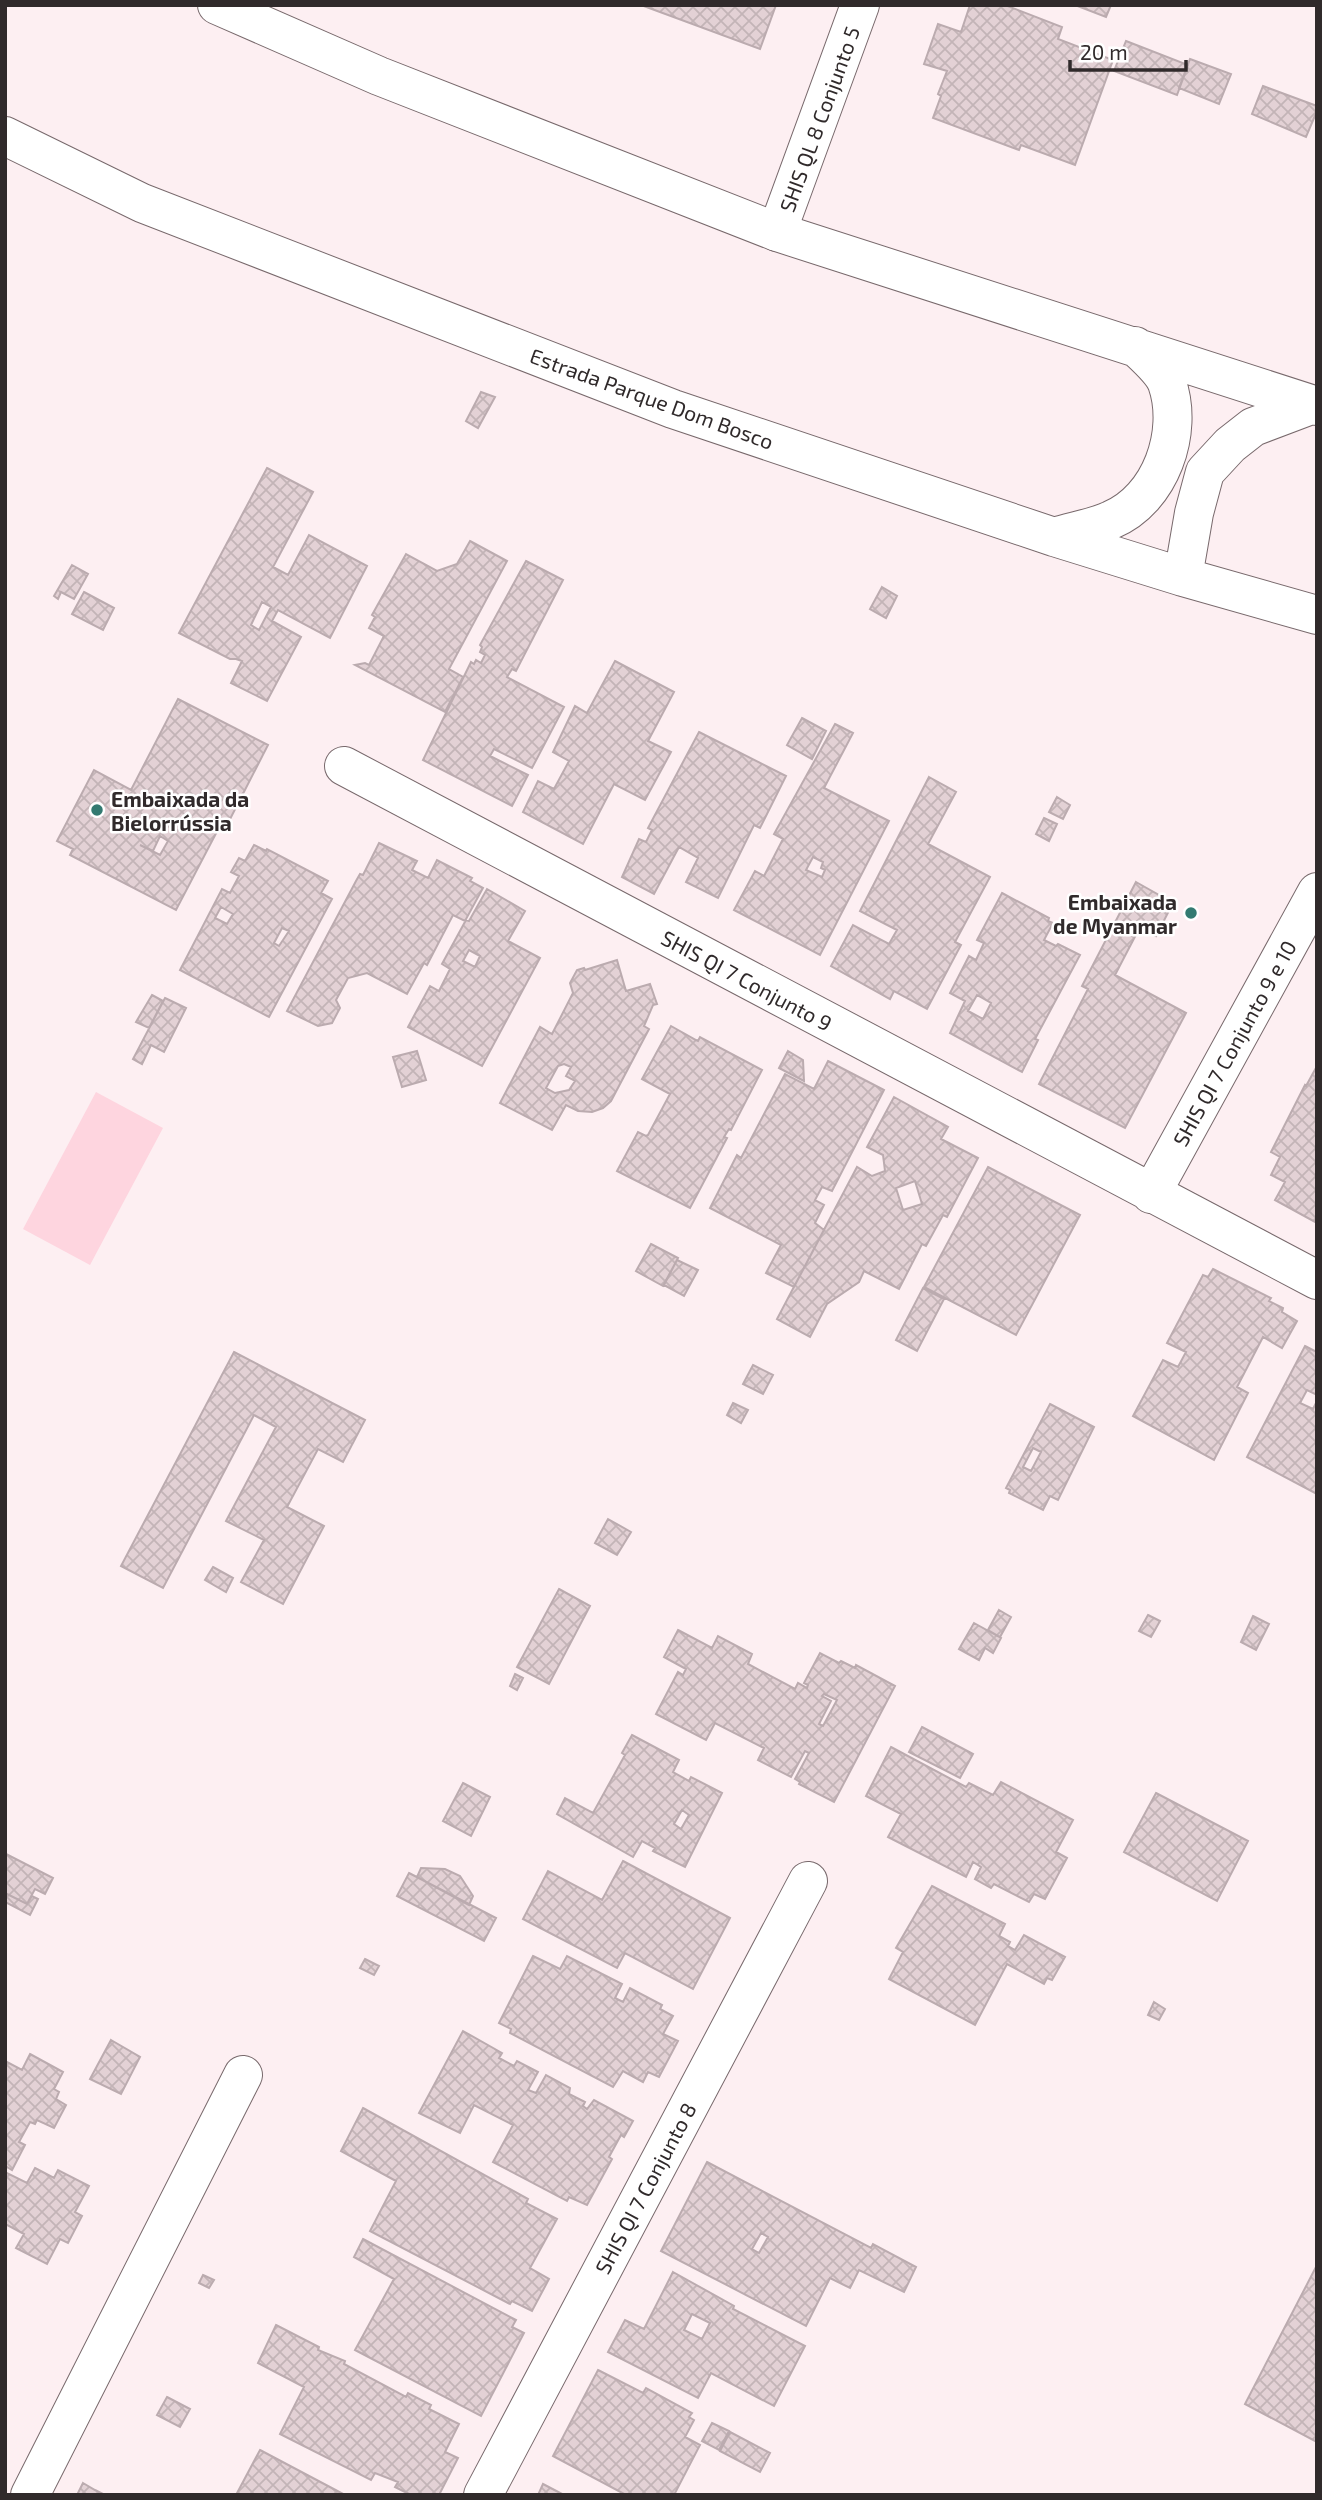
<svg xmlns="http://www.w3.org/2000/svg" width="1322" height="2500" viewBox="0 0 1322 2500" font-family="'Exo 2',sans-serif">
<style>
.green{fill:#fed5df}
.building{fill:url(#building-cross-hatch);stroke:#bbabaf;stroke-width:2;fill-rule:evenodd}
.lines{fill:none;stroke-linecap:round;stroke-linejoin:round}
.minor-casing{stroke:#78696c;stroke-width:40}
.major-casing{stroke:#78696c;stroke-width:40}
.minor{stroke:#fff;stroke-width:38}
.major{stroke:#fff;stroke-width:38}
.poi-dot{fill:#337a71;stroke:#fff;stroke-width:2.5}
.labels{text-anchor:middle;dominant-baseline:central;stroke-width:5;stroke-linejoin:round;paint-order:stroke}
.street-label{font-size:21px;fill:#302a2b;stroke:#fff}
.poi-label{font-size:21px;font-weight:bold;fill:#302a2b;stroke:#fff;text-anchor:start}
</style>
<defs>
<pattern id="building-cross-hatch" width="8" height="8" patternUnits="userSpaceOnUse" patternTransform="scale(1.75)"><rect width="8" height="8" fill="#e3d1d5"/><path d="M0 0l8 8M0 8l8-8" fill="none" stroke="#c3b4b7"/></pattern>
</defs>
<rect width="100%" height="100%" fill="#fdeff2"/>
<path class="green" d="M 96,1092 L 163,1128 L 90,1265 L 23,1229 Z"/>
<path class="building" d="M 641,5 L 776,5 L 760,49 Z
M 970,5 L 1005,5 L 1062,27 L 1058,39 L 1113,60 L 1075,165 L 1021,145 L 1019,150 L 933,118 L 941,96 L 938,94 L 947,71 L 924,64 L 938,24 L 961,32 Z
M 1075,5 L 1111,5 L 1106,17 Z
M 1126,41 L 1188,65 L 1177,95 L 1114,71 Z
M 1190,59 L 1231,74 L 1219,104 L 1179,88 Z
M 1263,86 L 1317,106 L 1317,111 L 1306,137 L 1252,114 Z
M 481,392 L 495,397 L 478,428 L 466,421 Z
M 267,468 L 313,492 L 273,567 L 288,575 L 309,535 L 367,566 L 330,638 L 278,610 L 272,621 L 301,637 L 267,701 L 231,683 L 242,661 L 236,659 L 230,659 L 179,633 ZM 262,602 L 271,607 L 259,630 L 251,625 Z
M 470,541 L 507,561 L 449,669 L 463,677 L 445,712 L 355,665 L 365,663 L 369,665 L 384,636 L 369,628 L 375,617 L 372,615 L 406,554 L 437,571 L 457,564 Z
M 526,561 L 563,580 L 516,671 L 512,669 L 507,677 L 564,707 L 532,768 L 494,749 L 490,756 L 528,775 L 512,806 L 423,760 L 471,662 L 474,664 L 476,660 L 481,663 L 485,655 L 480,652 L 482,647 L 480,645 Z
M 72,565 L 88,574 L 74,599 L 61,592 L 58,599 L 54,596 Z
M 882,587 L 897,596 L 886,618 L 870,609 Z
M 84,592 L 114,608 L 103,630 L 72,614 Z
M 615,661 L 674,692 L 648,741 L 671,752 L 645,800 L 614,784 L 583,844 L 523,812 L 538,781 L 554,789 L 569,761 L 553,752 L 575,706 L 587,713 Z
M 178,699 L 268,745 L 228,823 L 223,820 L 176,910 L 70,855 L 73,849 L 57,841 L 94,770 L 131,790 ZM 160,836 L 168,841 L 160,855 L 140,845 L 153,851 Z
M 802,718 L 826,731 L 812,759 L 787,745 Z
M 835,724 L 853,733 L 824,788 L 889,821 L 820,955 L 734,910 L 755,871 L 764,876 L 783,839 L 774,834 ZM 813,857 L 823,862 L 821,868 L 825,870 L 822,877 L 806,870 Z
M 699,732 L 786,776 L 760,828 L 754,825 L 718,898 L 686,882 L 698,858 L 679,847 L 654,894 L 622,877 L 639,839 L 646,842 L 652,830 L 648,828 Z
M 929,777 L 956,792 L 928,844 L 990,877 L 955,942 L 961,945 L 927,1009 L 894,991 L 890,999 L 831,966 L 853,925 L 889,944 L 897,930 L 860,911 Z
M 1057,797 L 1070,805 L 1063,819 L 1049,812 Z
M 1044,818 L 1057,824 L 1049,841 L 1036,834 Z
M 379,843 L 417,861 L 412,870 L 428,878 L 437,860 L 472,878 L 470,881 L 483,888 L 465,921 L 453,915 L 427,965 L 424,963 L 407,994 L 367,973 L 348,978 L 336,1000 L 340,1008 L 332,1023 L 318,1026 L 287,1011 L 356,881 L 360,874 L 363,875 Z
M 254,845 L 266,851 L 267,849 L 328,881 L 321,893 L 332,899 L 269,1017 L 180,970 L 222,889 L 230,893 L 239,876 L 231,872 L 239,858 L 245,861 ZM 221,907 L 233,914 L 227,924 L 215,918 ZM 282,928 L 289,931 L 279,946 L 274,943 Z
M 1136,882 L 1173,903 L 1156,936 L 1140,927 L 1115,975 L 1186,1013 L 1125,1128 L 1039,1084 L 1088,989 L 1082,986 Z
M 487,889 L 525,911 L 508,941 L 540,958 L 482,1066 L 408,1027 L 430,986 L 439,991 L 450,969 L 442,964 L 466,920 L 469,921 ZM 469,950 L 480,956 L 475,967 L 463,961 Z
M 1002,893 L 1049,918 L 1048,921 L 1053,923 L 1044,940 L 1056,946 L 1058,944 L 1080,955 L 1035,1039 L 1038,1040 L 1022,1072 L 950,1033 L 965,1001 L 950,993 L 969,956 L 976,960 L 984,943 L 977,940 ZM 977,995 L 991,1003 L 983,1019 L 968,1011 Z
M 617,960 L 626,991 L 650,984 L 657,1004 L 653,1005 L 644,1026 L 649,1029 L 611,1101 L 603,1108 L 592,1112 L 578,1111 L 566,1105 L 552,1130 L 500,1103 L 540,1027 L 552,1034 L 573,993 L 570,983 L 577,970 L 584,968 L 585,970 ZM 564,1064 L 571,1067 L 566,1076 L 575,1081 L 569,1090 L 555,1093 L 546,1088 L 558,1066 Z
M 152,995 L 163,1001 L 149,1028 L 136,1022 Z
M 165,998 L 186,1008 L 164,1052 L 151,1045 L 142,1064 L 133,1059 Z
M 671,1026 L 696,1040 L 698,1041 L 700,1037 L 762,1070 L 731,1130 L 729,1129 L 724,1137 L 727,1138 L 690,1208 L 617,1171 L 638,1132 L 646,1136 L 648,1135 L 670,1094 L 642,1079 Z
M 417,1051 L 426,1080 L 402,1087 L 393,1057 Z
M 788,1051 L 803,1060 L 804,1081 L 779,1068 Z
M 828,1061 L 884,1090 L 832,1191 L 822,1187 L 815,1200 L 824,1205 L 815,1223 L 824,1230 L 794,1287 L 766,1273 L 781,1245 L 710,1208 L 737,1155 L 741,1158 L 785,1074 L 814,1089 Z
M 1317,1066 L 1317,1223 L 1275,1200 L 1285,1182 L 1271,1175 L 1280,1157 L 1271,1152 L 1305,1085 L 1306,1086 Z
M 894,1097 L 948,1127 L 941,1139 L 978,1158 L 947,1217 L 943,1215 L 926,1246 L 922,1244 L 899,1289 L 864,1271 L 859,1282 L 827,1304 L 810,1337 L 777,1319 L 857,1167 L 872,1176 L 885,1171 L 883,1155 L 867,1147 ZM 915,1181 L 922,1204 L 903,1210 L 896,1188 Z
M 988,1167 L 1080,1215 L 1016,1335 L 924,1287 Z
M 651,1244 L 678,1258 L 663,1286 L 636,1271 Z
M 677,1260 L 698,1270 L 684,1296 L 664,1285 Z
M 1213,1269 L 1271,1298 L 1269,1301 L 1283,1308 L 1282,1312 L 1297,1321 L 1282,1348 L 1263,1337 L 1237,1387 L 1248,1393 L 1214,1460 L 1133,1416 L 1163,1360 L 1178,1367 L 1186,1352 L 1167,1343 L 1203,1275 L 1208,1277 Z
M 923,1288 L 944,1299 L 917,1351 L 896,1340 Z
M 1305,1346 L 1317,1352 L 1317,1395 L 1307,1390 L 1300,1403 L 1313,1409 L 1317,1401 L 1317,1494 L 1247,1457 Z
M 234,1352 L 365,1420 L 343,1462 L 318,1449 L 287,1507 L 324,1526 L 283,1604 L 241,1582 L 264,1540 L 226,1521 L 276,1427 L 254,1415 L 163,1588 L 121,1566 Z
M 753,1365 L 773,1375 L 763,1394 L 743,1384 Z
M 733,1403 L 748,1410 L 741,1423 L 727,1415 Z
M 1050,1404 L 1094,1427 L 1058,1500 L 1050,1496 L 1043,1510 L 1009,1493 L 1010,1490 L 1006,1488 ZM 1033,1448 L 1041,1452 L 1031,1471 L 1023,1467 Z
M 608,1519 L 631,1532 L 617,1555 L 595,1543 Z
M 213,1567 L 233,1578 L 226,1592 L 205,1580 Z
M 559,1589 L 590,1606 L 549,1684 L 517,1667 Z
M 999,1610 L 1011,1617 L 1000,1637 L 988,1630 Z
M 1148,1615 L 1160,1621 L 1151,1637 L 1139,1631 Z
M 1253,1616 L 1269,1624 L 1256,1650 L 1241,1642 Z
M 974,1623 L 1001,1638 L 993,1653 L 985,1648 L 979,1660 L 959,1649 Z
M 678,1630 L 712,1648 L 718,1636 L 752,1654 L 748,1664 L 795,1689 L 798,1683 L 807,1688 L 808,1685 L 804,1683 L 820,1653 L 839,1663 L 841,1661 L 855,1668 L 856,1665 L 895,1686 L 834,1802 L 799,1784 L 800,1782 L 795,1779 L 809,1753 L 805,1751 L 791,1777 L 758,1760 L 764,1748 L 715,1723 L 706,1740 L 656,1714 L 678,1672 L 683,1675 L 686,1669 L 664,1657 ZM 824,1694 L 837,1700 L 823,1726 L 819,1724 L 831,1701 L 822,1696 Z
M 515,1674 L 523,1678 L 517,1690 L 510,1686 Z
M 922,1727 L 973,1754 L 960,1778 L 909,1752 Z
M 632,1735 L 679,1760 L 673,1772 L 689,1781 L 691,1777 L 722,1793 L 685,1867 L 653,1851 L 655,1848 L 642,1841 L 633,1857 L 557,1814 L 565,1798 L 593,1813 L 625,1755 L 622,1753 ZM 682,1810 L 689,1815 L 681,1829 L 674,1824 Z
M 891,1747 L 966,1787 L 969,1783 L 993,1795 L 1001,1782 L 1073,1820 L 1056,1852 L 1067,1858 L 1045,1899 L 1034,1894 L 1029,1902 L 994,1884 L 991,1888 L 975,1879 L 981,1867 L 973,1862 L 966,1877 L 888,1837 L 901,1814 L 866,1796 Z
M 463,1783 L 490,1797 L 471,1836 L 443,1821 Z
M 1156,1793 L 1248,1841 L 1217,1901 L 1124,1852 Z
M 6,1854 L 53,1878 L 45,1894 L 35,1889 L 27,1904 L 5,1893 Z
M 623,1861 L 730,1918 L 693,1989 L 625,1953 L 617,1968 L 523,1919 L 548,1871 L 602,1900 Z
M 421,1868 L 445,1869 L 460,1876 L 473,1896 L 469,1905 L 417,1877 Z
M 409,1873 L 496,1918 L 484,1941 L 397,1896 Z
M 932,1886 L 1005,1924 L 999,1936 L 1010,1942 L 1008,1946 L 1015,1950 L 1024,1935 L 1065,1957 L 1052,1980 L 1047,1978 L 1044,1984 L 1007,1964 L 975,2025 L 889,1979 L 903,1952 L 896,1948 Z
M 5,1893 L 27,1904 L 32,1896 L 38,1899 L 30,1915 L 5,1902 Z
M 533,1956 L 560,1969 L 567,1956 L 622,1984 L 615,1998 L 623,2002 L 630,1988 L 662,2005 L 660,2009 L 673,2016 L 663,2034 L 678,2041 L 659,2077 L 648,2072 L 643,2082 L 623,2071 L 613,2087 L 510,2033 L 511,2029 L 499,2023 Z
M 365,1959 L 379,1966 L 374,1975 L 360,1968 Z
M 1154,2002 L 1165,2009 L 1159,2020 L 1148,2015 Z
M 463,2031 L 502,2053 L 499,2058 L 514,2066 L 517,2061 L 538,2072 L 528,2090 L 536,2093 L 546,2075 L 570,2088 L 569,2094 L 585,2102 L 583,2106 L 587,2109 L 594,2100 L 633,2121 L 624,2137 L 621,2135 L 609,2157 L 612,2159 L 587,2205 L 569,2197 L 567,2201 L 493,2162 L 513,2125 L 474,2105 L 460,2133 L 419,2113 Z
M 111,2040 L 140,2057 L 121,2094 L 90,2079 Z
M 30,2054 L 63,2072 L 54,2089 L 59,2092 L 56,2099 L 66,2105 L 54,2128 L 37,2120 L 35,2124 L 30,2122 L 19,2142 L 25,2145 L 12,2170 L 7,2167 L 5,2170 L 5,2061 L 22,2070 Z
M 363,2108 L 528,2199 L 526,2203 L 557,2219 L 530,2268 L 549,2279 L 532,2311 L 512,2301 L 510,2304 L 370,2231 L 396,2181 L 341,2151 Z
M 707,2162 L 871,2248 L 873,2244 L 916,2267 L 904,2292 L 859,2270 L 850,2288 L 830,2278 L 806,2326 L 661,2251 ZM 761,2233 L 768,2237 L 759,2253 L 752,2249 Z
M 35,2168 L 54,2178 L 58,2170 L 89,2186 L 75,2212 L 82,2216 L 68,2243 L 60,2239 L 47,2264 L 16,2248 L 24,2234 L 5,2224 L 5,2172 L 27,2183 Z
M 363,2239 L 516,2320 L 512,2327 L 524,2333 L 481,2416 L 355,2350 L 394,2279 L 354,2257 Z
M 1317,2265 L 1317,2442 L 1245,2404 Z
M 673,2272 L 734,2306 L 733,2309 L 805,2346 L 774,2406 L 711,2373 L 698,2398 L 608,2352 L 625,2320 L 644,2329 ZM 692,2314 L 710,2323 L 702,2339 L 684,2330 Z
M 203,2275 L 214,2280 L 209,2288 L 199,2283 Z
M 276,2325 L 319,2347 L 318,2350 L 345,2361 L 344,2364 L 406,2397 L 408,2393 L 431,2405 L 429,2409 L 459,2424 L 445,2452 L 458,2458 L 439,2495 L 411,2495 L 395,2487 L 398,2482 L 375,2473 L 371,2480 L 280,2434 L 304,2387 L 258,2363 Z
M 598,2370 L 643,2393 L 646,2388 L 692,2413 L 689,2417 L 694,2420 L 685,2437 L 700,2445 L 674,2495 L 626,2495 L 553,2456 Z
M 167,2397 L 190,2409 L 180,2427 L 157,2415 Z
M 712,2423 L 729,2431 L 719,2450 L 702,2441 Z
M 730,2432 L 770,2453 L 760,2472 L 720,2451 Z
M 260,2450 L 345,2495 L 236,2495 Z
M 83,2483 L 95,2490 L 105,2495 L 77,2495 Z
M 543,2484 L 564,2495 L 538,2495 Z"/>
<g class="lines">
<g class="minor-casing">
<path id="minor" d="M 777,232 L 860,5
M 344,766 L 1317,1280
M 1151,1194 L 1317,892
M 30,2495 L 243,2075
M 483,2495 L 808,1881"/>
</g>
<g class="major-casing">
<path id="major" d="M 217,5 L 379,76 L 777,232 L 1317,406
M 5,136 L 142,203 L 673,409 L 1054,537 L 1183,577 L 1317,615
M 1054,537 C 1073,531 1094,528 1111,520 C 1161,499 1184,432 1167,383 C 1162,370 1145,356 1135,346
M 1183,577 L 1194,513 L 1205,472 L 1230,445 L 1253,427 L 1311,405"/>
</g>
<use href="#minor" class="minor"/>
<use href="#major" class="major"/>
</g>
<g class="poi-dot">
<circle cx="97" cy="810" r="7"/>
<circle cx="1191" cy="913" r="7"/>
</g>
<g class="labels">
<g class="street-label">
<text transform="translate(819 119) rotate(-70)">SHIS QL 8 Conjunto 5</text>
<text transform="translate(652 398) rotate(20)">Estrada Parque Dom Bosco</text>
<text transform="translate(747 980) rotate(28)">SHIS QI 7 Conjunto 9</text>
<text transform="translate(1234 1043) rotate(-61)">SHIS QI 7 Conjunto 9 e 10</text>
<text transform="translate(645 2188) rotate(-62)">SHIS QI 7 Conjunto 8</text>
</g>
<g class="poi-label">
<text x="111" y="798">Embaixada da<tspan x="111" dy="24">Bielorrússia</tspan></text>
<text x="1177" y="901" text-anchor="end">Embaixada<tspan x="1177" dy="24">de Myanmar</tspan></text>
</g>
</g>
<rect width="1322" height="2500" fill="none" stroke="#302a2b" stroke-width="14"/>
<path d="M1070 60v10h116v-10" fill="none" stroke="#302a2b" stroke-width="3.5"/>
<text x="1080" y="60" font-size="21" fill="#302a2b" stroke="#ffffff" stroke-width="5" paint-order="stroke">20 m</text>
</svg>
